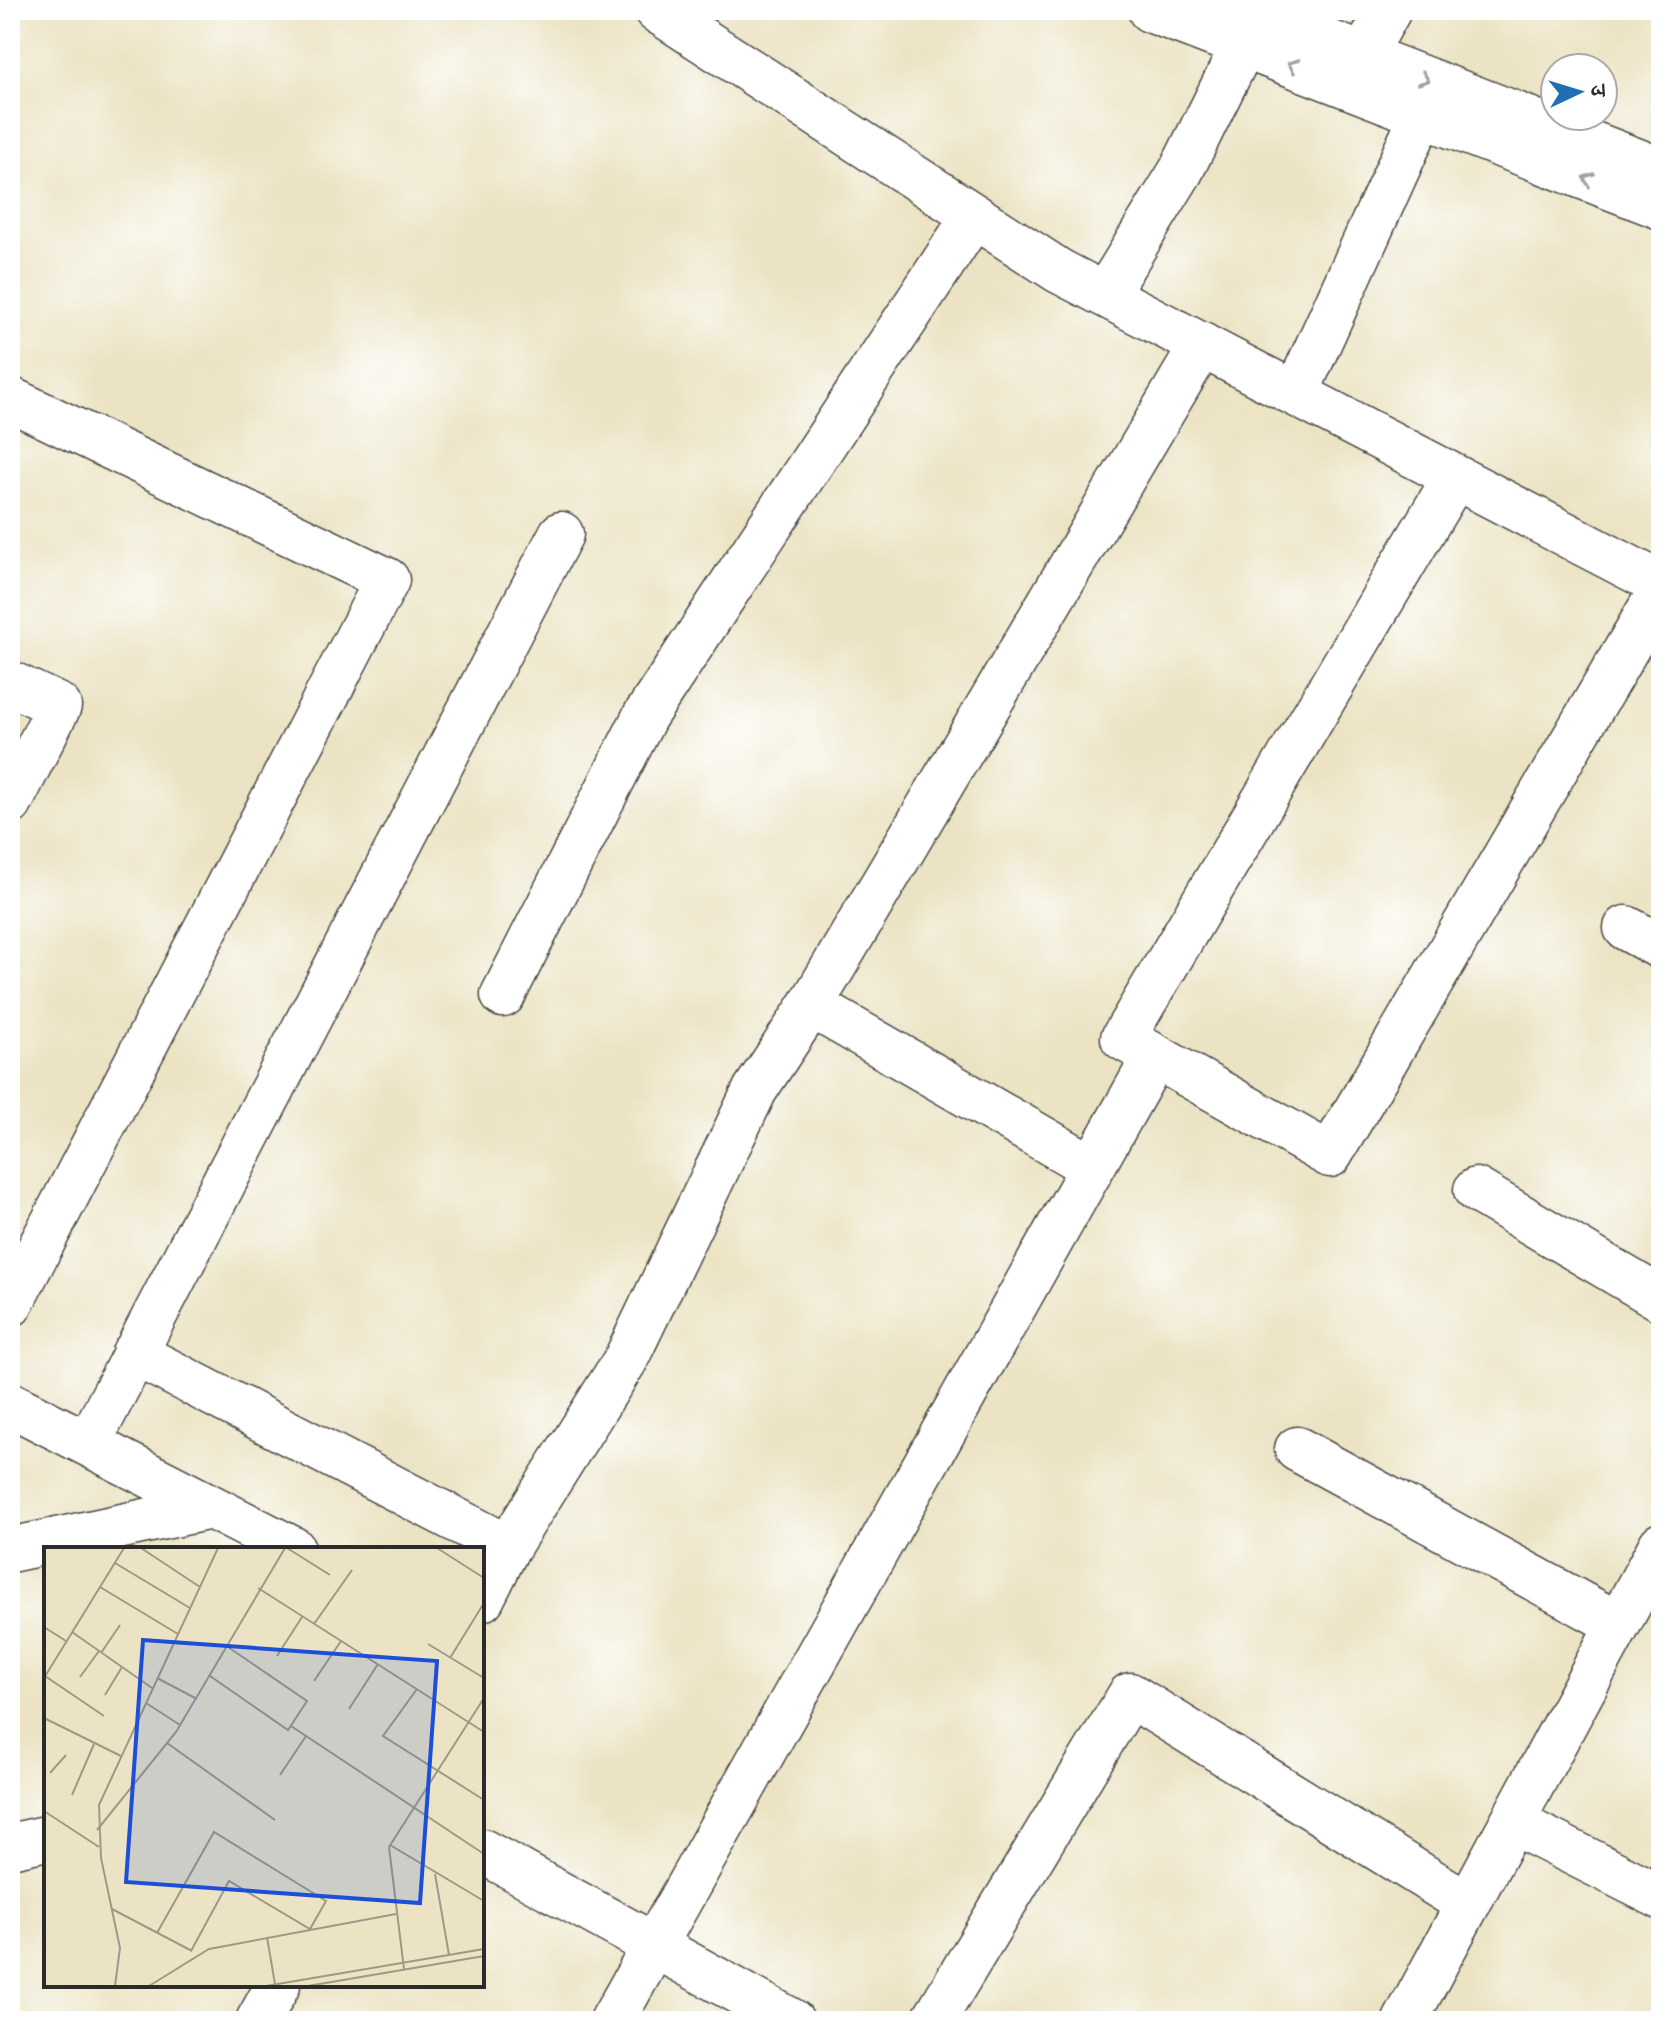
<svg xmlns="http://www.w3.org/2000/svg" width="1671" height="2031" viewBox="0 0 1671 2031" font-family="Vollkorn,'Noto Serif Devanagari',serif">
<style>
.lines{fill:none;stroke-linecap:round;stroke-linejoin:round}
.minor-casing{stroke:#484742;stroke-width:47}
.minor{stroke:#fff;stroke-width:44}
.oneway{stroke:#a0a0a0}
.inset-road{fill:none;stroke:#9e9986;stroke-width:2}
.view{fill:#1d4ed8;fill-opacity:0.15;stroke:#1d4ed8;stroke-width:4}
.inset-edge{fill:none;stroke:#2b2b2b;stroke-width:4}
</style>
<rect width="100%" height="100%" fill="#fff"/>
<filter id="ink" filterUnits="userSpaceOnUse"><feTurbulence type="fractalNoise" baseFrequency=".0125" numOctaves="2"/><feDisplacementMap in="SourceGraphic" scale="16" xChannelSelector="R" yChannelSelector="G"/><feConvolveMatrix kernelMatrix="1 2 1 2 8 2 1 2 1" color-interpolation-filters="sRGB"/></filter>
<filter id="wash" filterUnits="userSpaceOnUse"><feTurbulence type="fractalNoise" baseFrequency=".006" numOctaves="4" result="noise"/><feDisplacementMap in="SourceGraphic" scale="32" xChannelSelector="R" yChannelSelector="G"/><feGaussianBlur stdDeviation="1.8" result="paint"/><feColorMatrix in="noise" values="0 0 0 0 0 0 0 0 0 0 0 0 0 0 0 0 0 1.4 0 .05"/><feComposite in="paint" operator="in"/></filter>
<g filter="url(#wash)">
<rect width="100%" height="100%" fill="#ebe3c3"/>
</g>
<g filter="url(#ink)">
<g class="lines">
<g class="minor-casing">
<path id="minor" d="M 656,10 L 1059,271 L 1661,584
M 1150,10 L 1661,207
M 1246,10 L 1661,170
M 1349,81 L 1389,10
M 1105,295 L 1181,171 L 1243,46
M 1296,394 L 1422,115
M 10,399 L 387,580 L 10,1305
M 1455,477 L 1123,1038 L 1330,1155 L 1661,590
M 10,683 L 59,706 L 10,803
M 1626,928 L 1661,947
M 503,995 L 645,716 L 974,216
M 811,1005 L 1092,1167
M 1476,1190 L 1661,1299
M 134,1353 L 508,1547
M 10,1404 L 293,1549
M 88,1444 L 561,534
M 1297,1449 L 1618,1624
M 10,1550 L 211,1507
M 482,1599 L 508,1547 L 626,1359 L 755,1090 L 811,1005 L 1202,345
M 1512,1822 L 1661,1897
M 10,1846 L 46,1838
M 482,1851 L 792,2021
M 258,2021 L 278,1985
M 612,2021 L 1155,1056
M 933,2021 L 1130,1695 L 1468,1904
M 1405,2021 L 1661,1545"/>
</g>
<use href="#minor" class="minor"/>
</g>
<defs><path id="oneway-chevron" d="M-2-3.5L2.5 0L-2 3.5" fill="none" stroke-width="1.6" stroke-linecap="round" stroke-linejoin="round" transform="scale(2)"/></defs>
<g class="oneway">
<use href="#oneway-chevron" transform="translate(1293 65) rotate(-159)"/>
<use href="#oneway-chevron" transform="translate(1424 79) rotate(21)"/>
<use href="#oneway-chevron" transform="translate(1588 179) rotate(-159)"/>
</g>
</g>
<g transform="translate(44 1547)">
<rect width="440" height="440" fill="#ebe3c3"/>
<path class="inset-road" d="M 97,1 L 156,40M 243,1 L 286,28M 393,1 L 440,31M 71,16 L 146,61M 56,40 L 134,87M 214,41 L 440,185M 270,77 L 308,23M 0,80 L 22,94M 28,85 L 108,141M 384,97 L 440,131M 57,106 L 76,78M 233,109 L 258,70M 406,111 L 440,56M 1,129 L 60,169M 166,129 L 244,183 L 263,154 L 184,100M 36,130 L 55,104M 0,131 L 80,1M 113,131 L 153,152M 270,134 L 297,94M 373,142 L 339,189 L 440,253M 61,148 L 78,120M 102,156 L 136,178M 305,162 L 334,117M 0,171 L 77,209M 247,179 L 440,307M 123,196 L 231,273M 6,226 L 22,208M 236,228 L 262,189M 28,248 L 50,197M 0,264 L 55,300M 53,283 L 132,185 L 241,1M 346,298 L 440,354M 391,327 L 405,408M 68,362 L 148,404M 113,386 L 170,285 L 282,354 L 266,382 L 185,334 L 147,404M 223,390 L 231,437M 360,422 L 345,300 L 440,151M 71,439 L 76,401 L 57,311 L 55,258 L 174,1M 105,439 L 165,402 L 352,367M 222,439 L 440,402M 264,439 L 440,409"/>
<path class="view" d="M 99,93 L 393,114 L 376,356 L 82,335 Z"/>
<rect width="440" height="440" class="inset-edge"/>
</g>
<rect width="1671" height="2031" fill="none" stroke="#fff" stroke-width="40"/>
<g transform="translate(1579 92) rotate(86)"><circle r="38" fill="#ffffff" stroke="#aaaaaa" stroke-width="2"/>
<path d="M0-6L14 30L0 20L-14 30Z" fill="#1f6fb2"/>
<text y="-12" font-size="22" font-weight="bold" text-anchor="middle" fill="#2b2b2b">उ</text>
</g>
</svg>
